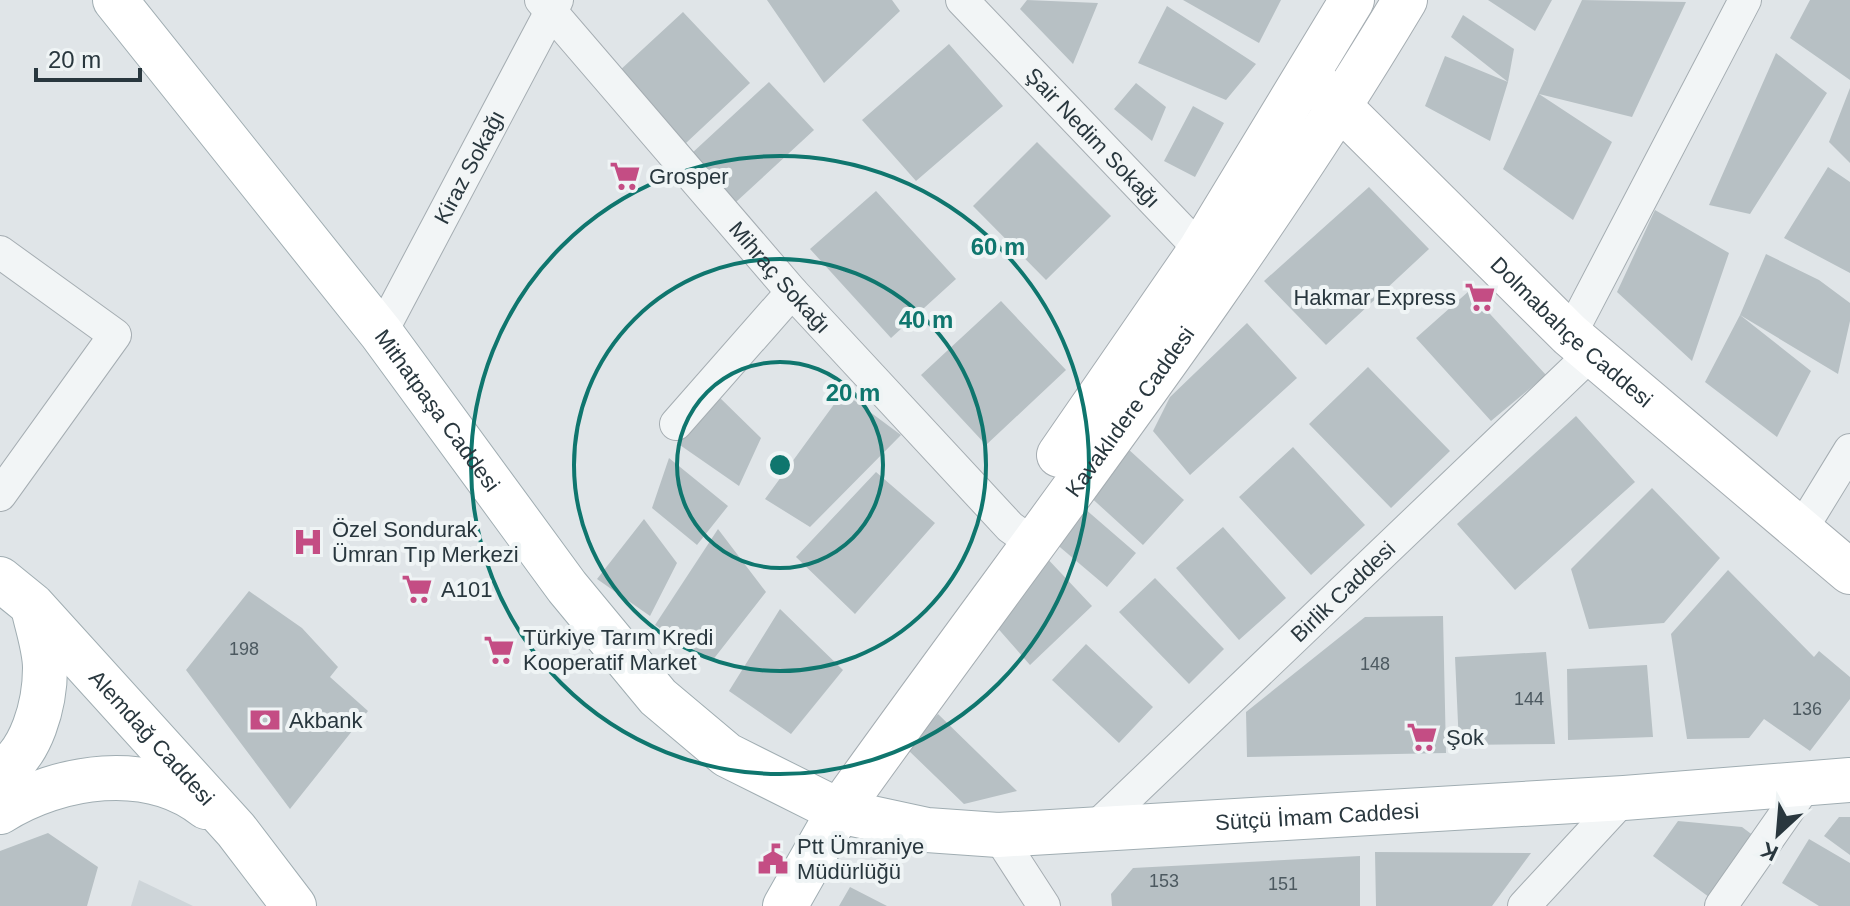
<svg xmlns="http://www.w3.org/2000/svg" width="1850" height="906" viewBox="0 0 1850 906" font-family="Arial,sans-serif">
<style>
.built{fill:#ced5d9}
.building{fill:#b7c0c4}
.lines{fill:none;stroke-linecap:round;stroke-linejoin:round}
.street-casing{stroke:#a5adb2;stroke-width:34}
.secondary-casing{stroke:#a5adb2;stroke-width:46}
.primary-casing{stroke:#a0adb2;stroke-width:46}
.street{stroke:#f2f5f6;stroke-width:32}
.secondary{stroke:#fff;stroke-width:44}
.primary{stroke:#fff;stroke-width:44}
.ring{fill:none;stroke:#0f766e;stroke-width:4}
.labels{text-anchor:middle;dominant-baseline:central;stroke-width:8;stroke-linejoin:round;paint-order:stroke}
.number-label{font-size:18px;fill:#4c5960}
.street-label{font-size:22px;fill:#29373e;stroke:#eff4f5}
.poi-label{font-size:22px;fill:#29373e;stroke:#eff4f5;text-anchor:start}
.centre{fill:#0f766e;stroke:#eff4f5;stroke-width:4}
.ring-label{font-size:24px;text-anchor:middle;font-weight:bold;fill:#0f766e;stroke:#eff4f5;stroke-width:8;stroke-linejoin:round;paint-order:stroke}
</style>
<rect width="100%" height="100%" fill="#e0e5e8"/>
<path class="built" d="M 139,880 L 193,906 L 131,906 Z"/>
<path class="building" d="M 767,0 L 892,0 L 900,11 L 824,83 Z
M 1027,0 L 1098,3 L 1073,64 L 1020,9 Z
M 1183,0 L 1281,0 L 1259,43 Z
M 1488,0 L 1552,0 L 1535,31 Z
M 1582,0 L 1686,2 L 1632,117 L 1539,94 L 1612,142 L 1573,220 L 1503,169 Z
M 1810,0 L 1850,0 L 1850,80 L 1790,38 Z
M 1167,6 L 1256,64 L 1226,100 L 1138,63 Z
M 683,12 L 750,83 L 686,143 L 618,72 Z
M 1463,15 L 1514,49 L 1508,82 L 1490,141 L 1425,106 L 1445,56 L 1508,82 L 1451,37 Z
M 949,44 L 1003,106 L 916,181 L 862,120 Z
M 1776,53 L 1827,93 L 1750,214 L 1709,205 Z
M 769,82 L 814,130 L 736,202 L 691,154 Z
M 1136,83 L 1166,107 L 1152,141 L 1114,109 Z
M 1850,88 L 1850,163 L 1829,142 Z
M 1193,106 L 1224,123 L 1195,177 L 1164,161 Z
M 1037,142 L 1111,216 L 1046,280 L 973,206 Z
M 1828,167 L 1850,182 L 1850,273 L 1784,238 Z
M 1369,187 L 1429,249 L 1326,345 L 1264,281 Z
M 876,191 L 956,279 L 891,338 L 810,249 Z
M 1655,210 L 1729,253 L 1692,361 L 1617,292 Z
M 1766,254 L 1819,280 L 1850,303 L 1850,321 L 1838,374 L 1740,315 Z
M 1469,291 L 1546,375 L 1491,421 L 1416,338 Z
M 1001,301 L 1066,370 L 986,445 L 921,375 Z
M 1740,315 L 1811,371 L 1777,437 L 1705,382 Z
M 1247,323 L 1297,378 L 1190,475 L 1153,431 L 1170,397 Z
M 1368,367 L 1450,451 L 1391,508 L 1309,424 Z
M 843,392 L 901,435 L 810,527 L 765,499 Z
M 716,394 L 761,438 L 739,486 L 677,443 Z
M 1576,416 L 1635,482 L 1515,590 L 1457,524 Z
M 1293,447 L 1365,525 L 1311,575 L 1239,497 Z
M 1127,448 L 1184,500 L 1143,545 L 1086,493 Z
M 669,458 L 728,506 L 697,545 L 652,508 Z
M 876,472 L 935,523 L 855,614 L 796,557 Z
M 1652,488 L 1720,558 L 1664,623 L 1589,629 L 1571,569 Z
M 1077,502 L 1136,553 L 1107,587 L 1048,537 Z
M 644,519 L 677,563 L 650,616 L 597,579 Z
M 1223,527 L 1286,598 L 1239,640 L 1176,568 Z
M 718,529 L 766,592 L 712,661 L 655,625 Z
M 1044,555 L 1092,606 L 1030,665 L 987,616 Z
M 1728,570 L 1814,657 L 1819,651 L 1850,677 L 1850,699 L 1810,751 L 1764,719 L 1749,738 L 1687,739 L 1671,634 Z
M 1155,578 L 1224,649 L 1189,684 L 1119,612 Z
M 249,591 L 302,628 L 338,667 L 330,677 L 368,711 L 290,809 L 186,670 Z
M 780,609 L 843,670 L 791,734 L 729,691 Z
M 1443,616 L 1446,753 L 1247,757 L 1246,712 L 1365,617 Z
M 1086,644 L 1153,707 L 1119,743 L 1052,680 Z
M 1546,652 L 1555,744 L 1459,745 L 1455,657 Z
M 1647,665 L 1653,737 L 1568,740 L 1567,669 Z
M 938,714 L 1017,791 L 964,804 L 906,748 Z
M 1839,817 L 1850,817 L 1850,855 L 1824,836 Z
M 1678,821 L 1742,827 L 1754,836 L 1709,897 L 1653,856 Z
M 48,833 L 98,867 L 87,906 L 0,906 L 0,851 Z
M 1809,839 L 1850,863 L 1850,906 L 1819,906 L 1782,883 Z
M 1375,852 L 1531,853 L 1492,906 L 1376,906 Z
M 1360,856 L 1360,906 L 1112,906 L 1111,894 L 1133,868 Z
M 850,887 L 887,906 L 839,906 Z"/>
<g class="lines">
<g class="street-casing">
<g id="street">
<path id="s1" d="M 541,0 L 792,292 L 1010,527 L 1032,543"/>
<path id="s2" d="M 962,0 L 1215,265"/>
<path d="M 0,252 L 115,335 L 0,495"/>
<path id="s3" d="M 381,333 L 557,0"/>
<path d="M 1570,335 L 1745,0"/>
<path d="M 676,424 L 792,292"/>
<path d="M 1801,530 L 1850,450"/>
<path id="s4" d="M 1094,829 L 1591,354"/>
<path d="M 998,835 L 1044,906"/>
<path d="M 1524,906 L 1624,798"/>
<path d="M 1721,906 L 1805,786"/>
</g>
</g>
<g class="secondary-casing">
<g id="secondary">
<path id="s5" d="M 1321,88 L 1570,335 L 1850,572"/>
<path d="M 1059,455 L 1201,249 L 1352,0"/>
<path id="s6" d="M 839,811 C 1030,543 1236,283 1405,0"/>
</g>
</g>
<g class="primary-casing">
<g id="primary">
<path id="s7" d="M 115,0 L 381,333 L 567,587 L 658,697 L 727,755 L 839,811 L 927,830 L 998,835 L 1624,798 L 1850,780"/>
<path id="s8" d="M 0,579 L 32,605 L 236,830 L 294,906"/>
<path d="M 0,773 C 32,754 45,704 45,668 C 45,649 37,626 33,607"/>
<path d="M 0,812 C 59,775 148,761 206,807"/>
<path d="M 785,906 L 839,811"/>
</g>
</g>
<use href="#street" class="street"/>
<use href="#secondary" class="secondary"/>
<use href="#primary" class="primary"/>
</g>
<g class="ring">
<circle cx="780" cy="465" r="103"/>
<circle cx="780" cy="465" r="206"/>
<circle cx="780" cy="465" r="309"/>
</g>
<defs>
<g id="supermarket-bare" transform="scale(2.4)"><path d="M-6-5.5h2.5l.6 2H6L4.5 2H-2.5L-4.4-4H-6ZM-1.5 3.2a1.3 1.3 0 1 0 .1 0ZM3 3.2a1.3 1.3 0 1 0 .1 0Z" fill="#c44d84" stroke="#eff4f5" stroke-width="2.5" paint-order="stroke"/></g>
<g id="hospital-bare" transform="scale(2.4)"><path d="M-5-5h3v3.5h4V-5h3V5h-3V1.5h-4V5h-3Z" fill="#c44d84" stroke="#eff4f5" stroke-width="2.5" paint-order="stroke"/></g>
<g id="bank-bare" transform="scale(2.4)"><path d="M-6-4H6V4H-6ZM0-2.3a2.3 2.3 0 1 0 0 4.6a2.3 2.3 0 1 0 0-4.6Z" fill="#c44d84" stroke="#eff4f5" stroke-width="2.5" paint-order="stroke"/></g>
<g id="civic-bare" transform="scale(2.4)"><path d="M-.6-6.5H3V-4.5H.6V-3L4-1V1h2V6H-6V1h2V-1L-.6-3ZM-1.2 2.5V6h2.4V2.5Z" fill="#c44d84" stroke="#eff4f5" stroke-width="2.5" paint-order="stroke"/></g>
</defs>
<g fill-rule="evenodd">
<use href="#supermarket-bare" x="625" y="176"/>
<use href="#supermarket-bare" x="1480" y="297"/>
<use href="#hospital-bare" x="308" y="542"/>
<use href="#supermarket-bare" x="417" y="589"/>
<use href="#supermarket-bare" x="499" y="650"/>
<use href="#bank-bare" x="265" y="720"/>
<use href="#supermarket-bare" x="1422" y="737"/>
<use href="#civic-bare" x="773" y="859"/>
</g>
<g class="labels">
<g class="number-label">
<text x="244" y="649">198</text>
<text x="1375" y="664">148</text>
<text x="1529" y="699">144</text>
<text x="1807" y="709">136</text>
<text x="1164" y="881">153</text>
<text x="1283" y="884">151</text>
</g>
<g class="street-label">
<text stroke="none"><textPath href="#s2" startOffset="190">Şair Nedim Sokağı</textPath></text>
<text stroke="none"><textPath href="#s3" startOffset="188">Kiraz Sokağı</textPath></text>
<text stroke="none"><textPath href="#s1" startOffset="366">Mihraç Sokağı</textPath></text>
<text stroke="none"><textPath href="#s5" startOffset="350">Dolmabahçe Caddesi</textPath></text>
<text stroke="none"><textPath href="#s6" startOffset="494">Kavaklıdere Caddesi</textPath></text>
<text stroke="none"><textPath href="#s7" startOffset="522">Mithatpaşa Caddesi</textPath></text>
<text stroke="none"><textPath href="#s4" startOffset="344">Birlik Caddesi</textPath></text>
<text stroke="none"><textPath href="#s8" startOffset="220">Alemdağ Caddesi</textPath></text>
<text stroke="none"><textPath href="#s7" startOffset="1580">Sütçü İmam Caddesi</textPath></text>
</g>
<g class="poi-label">
<text x="649" y="176">Grosper</text>
<text x="1456" y="297" text-anchor="end">Hakmar Express</text>
<text x="332" y="529">Özel Sondurak<tspan x="332" dy="25">Ümran Tıp Merkezi</tspan></text>
<text x="441" y="589">A101</text>
<text x="523" y="637">Türkiye Tarım Kredi<tspan x="523" dy="25">Kooperatif Market</tspan></text>
<text x="289" y="720">Akbank</text>
<text x="1446" y="737">Şok</text>
<text x="797" y="846">Ptt Ümraniye<tspan x="797" dy="25">Müdürlüğü</tspan></text>
</g>
</g>
<circle cx="780" cy="465" r="12" class="centre"/>
<g class="ring-label">
<text x="998" y="255">60 m</text>
<text x="926" y="328">40 m</text>
<text x="853" y="401">20 m</text>
</g>
<g transform="translate(1778 834) rotate(206)" stroke="#eff4f5" stroke-width="6" paint-order="stroke">
<path d="M0-6L14 30L0 20L-14 30Z" fill="#29373e"/>
<text y="-12" font-size="22" font-weight="bold" text-anchor="middle" fill="#29373e">K</text>
</g>
<path d="M36 68v12h104v-12" fill="none" stroke="#29373e" stroke-width="4"/>
<text x="48" y="68" font-size="24" fill="#29373e" stroke="#eff4f5" stroke-width="6" paint-order="stroke">20 m</text>
</svg>
